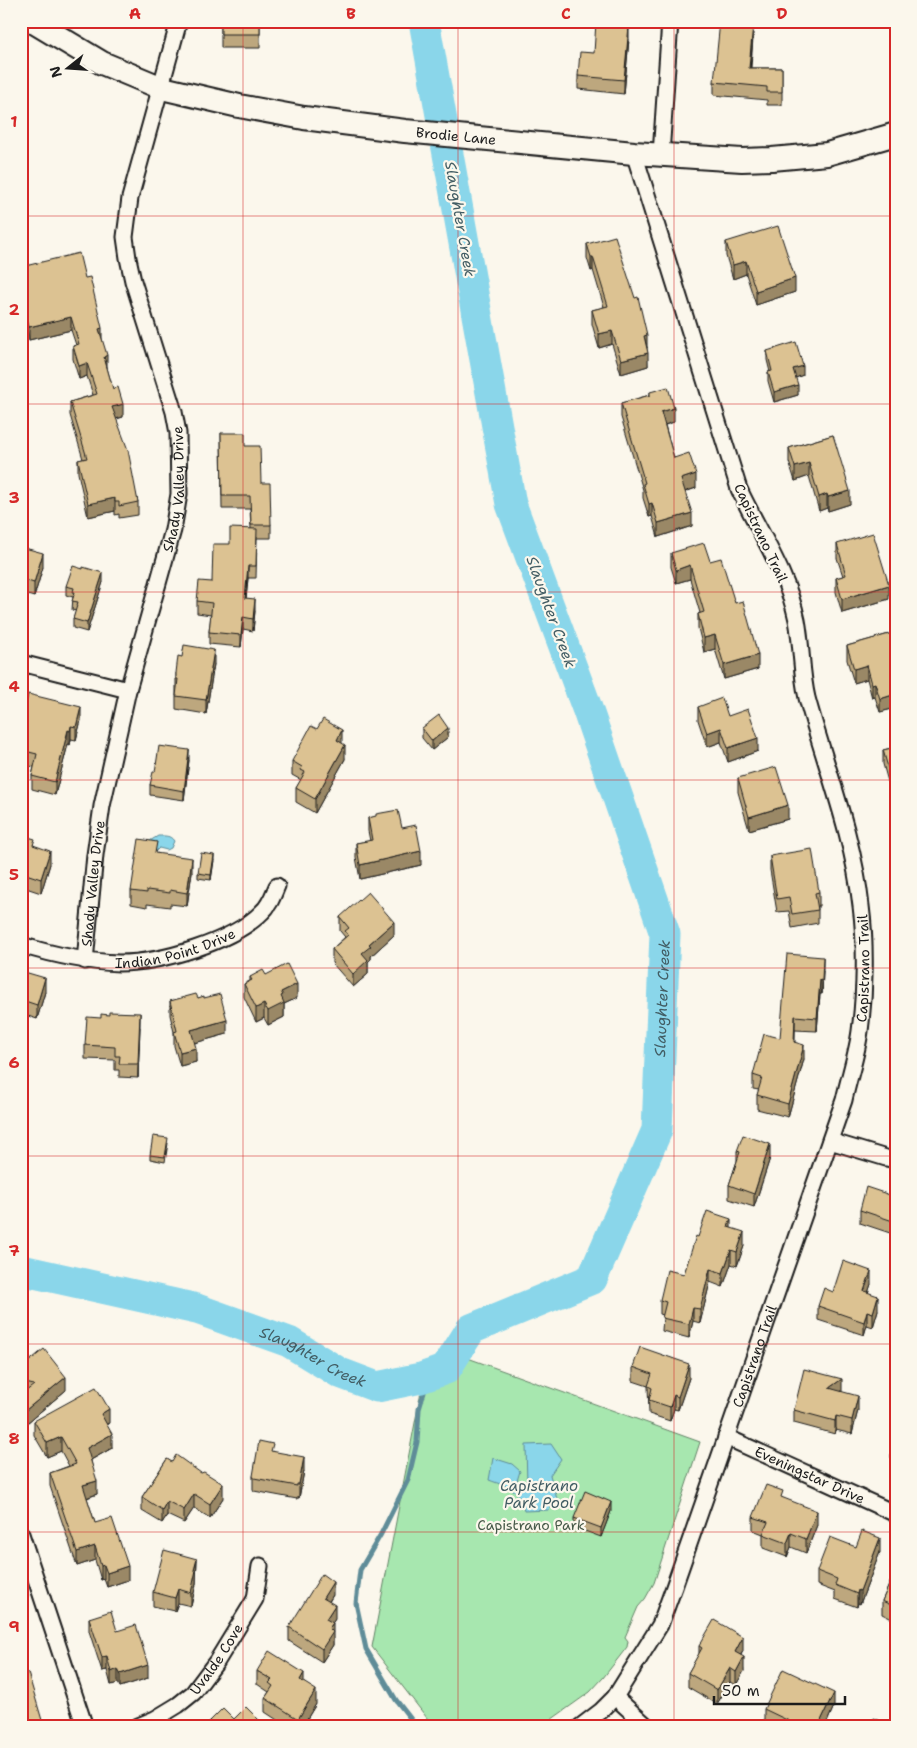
<svg xmlns="http://www.w3.org/2000/svg" width="917" height="1748" viewBox="0 0 917 1748" font-family="'Shantell Sans',sans-serif">
<style>
.green{fill:#a7e7af;stroke:#628266}
.water{fill:#8ad6ea;stroke:#5e8c98}
.lines{fill:none;stroke-linecap:round;stroke-linejoin:round}
.stream{stroke:#5e8c98;stroke-width:5}
.river{stroke:#8ad6ea;stroke-width:31}
.minor-casing{stroke:#1c1c1c;stroke-width:19}
.secondary-casing{stroke:#1c1c1c;stroke-width:26}
.minor{stroke:#fbf7ec;stroke-width:15}
.secondary{stroke:#fbf7ec;stroke-width:22}
.wall{fill:#bda77e;stroke:#1c1c1c}
.shaded-wall{fill:#9a8866;stroke:#1c1c1c}
.building{fill:#dcc292;stroke:#1c1c1c}
.grid{fill:none;stroke:#d62828;stroke-width:1;stroke-opacity:0.55}
.labels{text-anchor:middle;dominant-baseline:central;stroke-width:4.5;stroke-linejoin:round;paint-order:stroke}
.street-label{font-size:14px;fill:#1c1c1c;stroke:#fbf7ec}
.park-label{font-size:14px;fill:#465948;stroke:#fbf7ec}
.water-label{font-size:15px;font-style:italic;fill:#425d64;stroke:#fbf7ec}
.neatline{fill:none;stroke:#d62828;stroke-width:2}
.grid-label{font-size:16px;text-anchor:middle;font-weight:bold;fill:#d62828}
</style>
<rect width="100%" height="100%" fill="#fbf7ec"/>
<filter id="ink" filterUnits="userSpaceOnUse"><feTurbulence type="fractalNoise" baseFrequency=".02" numOctaves="2"/><feDisplacementMap in="SourceGraphic" scale="10" xChannelSelector="R" yChannelSelector="G"/><feConvolveMatrix kernelMatrix="1 2 1 2 8 2 1 2 1" color-interpolation-filters="sRGB"/></filter>
<g filter="url(#ink)">
<path class="green" d="M 465,1357 L 700,1442 L 654,1583 L 645,1599 L 638,1607 L 625,1637 L 628,1641 L 627,1647 L 603,1678 L 590,1692 L 541,1727 L 434,1727 L 372,1647 L 423,1381 Z"/>
<path class="water" d="M 158,836 C 165,836 170,835 174,841 L 171,848 L 167,850 L 159,848 L 155,852 L 148,842 Z
M 551,1444 L 561,1459 L 550,1475 L 557,1499 L 549,1510 L 524,1511 C 519,1487 510,1488 489,1480 L 493,1458 L 512,1464 L 520,1471 L 517,1481 L 521,1486 L 527,1484 L 526,1445 Z"/>
<g class="lines">
<path class="stream" d="M 417,1727 L 396,1700 L 366,1649 L 356,1603 L 360,1570 L 381,1534 L 408,1480 L 417,1442 L 419,1409 L 425,1389 L 434,1373"/>
<path class="river" id="s1" d="M 21,1270 L 197,1309 L 289,1342 L 340,1373 L 377,1387 L 421,1378 L 446,1369 L 471,1329 L 592,1279 L 657,1130 L 665,934 L 587,708 L 511,504 L 424,21"/>
<g class="minor-casing">
<g id="minor">
<path d="M 661,155 L 670,21"/>
<path d="M 21,663 L 128,690"/>
<path id="s2" d="M 21,945 C 54,955 85,962 119,963 C 160,963 233,942 262,912 C 270,905 273,895 277,886"/>
<path id="s3" d="M 85,961 L 95,855 L 102,806 L 128,690 L 173,530 L 179,494 L 178,433 L 174,412 L 133,281 L 128,258 L 125,237 L 130,198 L 179,21"/>
<path d="M 830,1141 L 886,1158 L 896,1160"/>
<path id="s4" d="M 726,1437 L 896,1514"/>
<path d="M 21,1534 L 85,1727"/>
<path d="M 615,1697 L 648,1727"/>
<path id="s5" d="M 136,1727 L 155,1719 L 178,1705 L 193,1693 L 217,1661 L 255,1599 L 260,1566"/>
<path id="s6" d="M 580,1727 L 601,1711 L 615,1697 L 660,1625 L 674,1587 L 844,1100 C 849,1077 857,1054 860,1031 C 865,992 866,944 861,906 C 853,834 826,768 807,698 C 801,673 802,646 797,620 C 787,572 759,532 739,489 L 634,153"/>
</g>
</g>
<g class="secondary-casing">
<g id="secondary">
<path id="s7" d="M 32,21 L 102,63 L 162,88 L 239,106 L 304,118 L 405,131 L 634,153 L 742,160 L 772,159 L 827,154 L 896,134"/>
</g>
</g>
<use href="#minor" class="minor"/>
<use href="#secondary" class="secondary"/>
</g>
<path class="wall" d="M 221,21 L 260,21 L 260,48 L 221,48 Z
M 555,21 L 575,21 L 575,25 L 555,25 Z
M 753,37 L 751,68 L 782,68 L 782,105 L 767,105 L 767,100 L 714,95 L 714,82 Z
M 629,39 L 624,94 L 578,89 L 578,76 L 594,53 Z
M 726,242 L 795,292 L 756,305 L 746,274 L 733,279 L 726,256 Z
M 587,244 L 647,347 L 648,366 L 621,374 L 612,344 L 599,348 L 592,324 L 592,310 L 604,307 L 593,270 L 591,271 L 587,258 Z
M 21,267 L 85,278 L 102,340 L 107,368 L 113,389 L 123,417 L 116,419 L 138,502 L 138,515 L 119,518 L 119,514 L 115,515 L 115,511 L 88,517 L 78,473 L 78,460 L 83,459 L 70,415 L 70,402 L 93,395 L 87,376 L 79,379 L 73,359 L 73,346 L 76,345 L 71,330 L 29,340 L 24,320 L 21,321 L 21,293 L 24,292 L 21,281 Z
M 767,351 L 803,375 L 795,378 L 798,395 L 774,402 L 768,381 L 768,372 L 770,372 L 767,360 Z
M 650,392 L 674,422 L 665,425 L 674,458 L 696,488 L 685,492 L 692,526 L 658,537 L 652,516 L 649,517 L 643,498 L 643,490 L 621,417 L 621,403 L 650,395 Z
M 221,433 L 245,446 L 261,483 L 271,525 L 271,538 L 257,538 L 256,578 L 248,578 L 246,599 L 255,611 L 253,631 L 243,629 L 241,647 L 209,644 L 209,632 L 211,615 L 197,613 L 197,601 L 212,582 L 230,544 L 251,529 L 250,509 L 222,509 Z
M 833,435 L 850,504 L 828,511 L 827,508 L 819,511 L 809,476 L 795,481 L 789,462 L 789,448 Z
M 837,544 L 889,599 L 842,613 L 836,592 L 836,578 L 843,576 L 837,558 Z
M 21,547 L 43,567 L 34,597 L 21,593 Z
M 671,553 L 710,561 L 735,603 L 758,669 L 724,679 L 715,649 L 704,652 L 698,628 L 698,614 L 700,613 L 690,579 L 676,583 L 671,567 Z
M 103,582 L 87,632 L 73,628 L 73,619 L 76,611 L 72,610 L 73,597 L 66,595 L 66,586 Z
M 896,632 L 896,708 L 880,712 L 875,697 L 872,698 L 867,679 L 854,683 L 847,660 L 847,646 Z
M 214,664 L 206,714 L 176,709 L 176,673 Z
M 698,707 L 728,716 L 758,751 L 728,762 L 721,742 L 707,747 L 698,720 Z
M 81,720 L 76,740 L 71,739 L 70,745 L 68,744 L 55,795 L 32,789 L 32,776 L 34,767 L 21,764 L 21,727 Z
M 422,728 L 448,737 L 432,750 L 422,738 Z
M 342,743 L 345,759 L 315,813 L 296,802 L 296,788 L 301,780 L 292,775 L 292,761 Z
M 896,747 L 896,798 L 894,791 L 891,792 L 883,764 L 883,750 Z
M 189,760 L 184,800 L 150,795 L 150,785 L 155,772 Z
M 738,778 L 788,819 L 749,830 L 738,792 Z
M 368,818 L 402,828 L 421,865 L 360,879 L 356,857 L 356,843 L 370,841 L 368,831 Z
M 21,835 L 35,846 L 50,864 L 41,893 L 23,887 L 22,891 L 21,891 Z
M 157,853 L 192,872 L 187,906 L 170,904 L 170,907 L 147,904 L 147,907 L 131,904 L 131,891 Z
M 770,856 L 819,892 L 819,906 L 818,906 L 818,923 L 792,928 L 789,911 L 777,912 L 770,870 Z
M 214,860 L 211,880 L 198,878 L 198,873 Z
M 340,917 L 394,935 L 371,956 L 371,959 L 368,962 L 368,974 L 353,987 L 332,963 L 332,949 L 345,937 L 340,931 Z
M 21,971 L 45,992 L 37,1019 L 22,1014 L 21,1017 Z
M 823,971 L 822,994 L 820,994 L 817,1031 L 795,1030 L 795,1042 L 804,1059 L 788,1117 L 757,1109 L 757,1095 L 759,1090 L 753,1089 L 753,1075 L 780,1038 Z
M 266,975 L 297,998 L 284,1004 L 284,1017 L 268,1025 L 264,1018 L 256,1022 L 244,997 L 244,984 L 250,981 L 250,977 Z
M 198,998 L 204,998 L 227,1034 L 194,1043 L 196,1062 L 180,1066 L 174,1046 L 174,1032 L 170,1015 L 170,1001 Z
M 140,1027 L 138,1078 L 119,1077 L 119,1070 L 115,1070 L 115,1060 L 85,1059 L 85,1045 Z
M 168,1143 L 165,1162 L 150,1159 L 150,1155 Z
M 737,1151 L 770,1158 L 754,1207 L 729,1199 L 729,1185 L 737,1161 Z
M 896,1193 L 896,1235 L 860,1223 L 860,1210 L 890,1195 Z
M 731,1228 L 744,1246 L 737,1266 L 731,1264 L 723,1287 L 710,1282 L 700,1323 L 693,1321 L 689,1338 L 662,1331 L 663,1315 L 660,1314 L 660,1300 L 684,1274 L 698,1237 Z
M 871,1284 L 868,1293 L 878,1310 L 873,1327 L 867,1325 L 864,1335 L 818,1320 L 818,1306 L 833,1292 Z
M 633,1367 L 689,1378 L 678,1410 L 674,1409 L 670,1421 L 649,1414 L 648,1386 L 633,1381 Z
M 21,1368 L 66,1390 L 21,1428 Z
M 842,1392 L 858,1410 L 852,1434 L 836,1430 L 835,1434 L 794,1423 L 794,1410 Z
M 34,1421 L 109,1423 L 107,1424 L 112,1448 L 91,1460 L 97,1494 L 87,1498 L 95,1523 L 128,1580 L 107,1587 L 104,1579 L 101,1580 L 95,1560 L 77,1566 L 50,1486 L 50,1473 L 69,1466 L 61,1451 L 47,1457 L 34,1435 Z
M 896,1434 L 896,1460 L 891,1458 L 891,1444 Z
M 273,1451 L 304,1471 L 299,1498 L 297,1498 L 297,1499 L 254,1491 L 253,1489 L 253,1476 Z
M 167,1459 L 223,1498 L 210,1518 L 194,1508 L 184,1523 L 167,1515 L 162,1523 L 142,1511 L 142,1497 Z
M 783,1498 L 817,1525 L 806,1553 L 791,1547 L 787,1557 L 763,1548 L 763,1534 L 753,1530 L 753,1517 Z
M 611,1511 L 601,1537 L 574,1527 L 574,1518 Z
M 856,1547 L 880,1552 L 860,1604 L 858,1603 L 857,1607 L 835,1599 L 835,1592 L 817,1585 L 817,1571 Z
M 197,1559 L 196,1584 L 191,1606 L 178,1603 L 175,1611 L 153,1606 L 153,1592 Z
M 896,1569 L 896,1621 L 882,1614 L 882,1601 Z
M 333,1595 L 329,1602 L 335,1619 L 332,1623 L 333,1645 L 322,1662 L 289,1641 L 289,1627 Z
M 89,1618 L 117,1631 L 148,1678 L 120,1687 L 118,1683 L 111,1685 L 107,1670 L 102,1671 L 89,1631 Z
M 699,1646 L 743,1651 L 741,1655 L 744,1671 L 736,1685 L 730,1682 L 717,1704 L 688,1687 L 688,1673 L 699,1654 Z
M 257,1671 L 316,1704 L 302,1727 L 288,1727 L 265,1712 L 265,1698 L 269,1692 L 257,1684 Z
M 834,1706 L 825,1727 L 772,1727 L 764,1723 L 764,1709 Z"/>
<path class="shaded-wall" d="M 753,24 L 753,37 L 749,81 L 749,68 Z
M 629,26 L 629,39 L 624,94 L 624,80 Z
M 591,257 L 593,257 L 593,270 L 591,271 Z
M 746,261 L 746,274 L 733,279 L 733,265 Z
M 795,278 L 795,292 L 756,305 L 756,291 Z
M 24,307 L 24,320 L 21,321 L 21,308 Z
M 71,317 L 71,330 L 29,340 L 29,327 Z
M 102,328 L 102,341 L 99,329 Z
M 612,331 L 612,344 L 599,348 L 599,334 Z
M 647,335 L 647,348 L 644,336 Z
M 648,353 L 648,366 L 621,374 L 621,360 Z
M 107,355 L 107,368 L 104,357 Z
M 87,363 L 87,376 L 79,379 L 79,366 Z
M 803,366 L 803,375 L 793,379 L 793,369 Z
M 798,385 L 798,395 L 774,402 L 774,392 Z
M 123,404 L 123,417 L 112,420 L 112,407 Z
M 674,408 L 674,422 L 661,426 L 661,412 Z
M 809,463 L 809,476 L 795,481 L 795,467 Z
M 696,474 L 696,488 L 681,493 L 681,479 Z
M 850,491 L 850,504 L 828,511 L 828,497 Z
M 827,494 L 827,508 L 819,511 L 819,497 Z
M 115,498 L 115,511 L 88,517 L 88,504 Z
M 652,503 L 652,516 L 649,517 L 649,504 Z
M 692,513 L 692,526 L 658,537 L 658,523 Z
M 43,553 L 43,567 L 34,597 L 34,583 Z
M 690,565 L 690,579 L 676,583 L 676,570 Z
M 248,566 L 248,578 L 245,610 L 245,598 Z
M 103,573 L 103,582 L 87,632 L 87,623 Z
M 889,585 L 889,599 L 842,613 L 842,599 Z
M 255,599 L 255,611 L 253,631 L 253,619 Z
M 243,617 L 243,629 L 241,647 L 241,635 Z
M 715,635 L 715,649 L 704,652 L 704,638 Z
M 214,650 L 214,664 L 206,714 L 206,700 Z
M 758,655 L 758,669 L 724,679 L 724,665 Z
M 867,665 L 867,679 L 854,683 L 854,669 Z
M 875,683 L 875,697 L 872,698 L 872,684 Z
M 896,694 L 896,708 L 880,712 L 880,699 Z
M 81,707 L 81,720 L 76,740 L 76,727 Z
M 71,726 L 71,739 L 70,745 L 70,731 Z
M 448,728 L 448,737 L 432,750 L 432,741 Z
M 721,728 L 721,742 L 707,747 L 707,733 Z
M 68,730 L 68,744 L 55,795 L 55,782 Z
M 342,730 L 342,744 L 337,740 Z
M 758,738 L 758,751 L 728,762 L 728,748 Z
M 345,745 L 345,759 L 315,813 L 315,799 Z
M 189,750 L 189,760 L 184,800 L 184,791 Z
M 894,777 L 894,791 L 891,792 L 891,778 Z
M 788,805 L 788,819 L 749,830 L 749,817 Z
M 50,851 L 50,864 L 41,893 L 41,879 Z
M 421,851 L 421,865 L 360,879 L 360,865 Z
M 214,855 L 214,860 L 211,880 L 211,875 Z
M 192,858 L 192,872 L 187,906 L 187,893 Z
M 23,873 L 23,887 L 22,891 L 22,878 Z
M 394,922 L 394,935 L 371,956 L 371,959 L 368,962 L 368,974 L 353,987 L 353,974 L 362,953 L 369,944 Z
M 823,957 L 823,971 L 822,994 L 822,981 Z
M 45,978 L 45,992 L 37,1019 L 37,1005 Z
M 820,980 L 820,994 L 817,1031 L 817,1018 Z
M 297,984 L 297,998 L 284,1004 L 284,1017 L 268,1025 L 268,1011 L 281,992 Z
M 22,1000 L 22,1014 L 21,1017 L 21,1003 Z
M 264,1004 L 264,1018 L 256,1022 L 256,1008 Z
M 140,1013 L 140,1027 L 138,1078 L 138,1064 Z
M 795,1016 L 795,1030 L 794,1056 L 794,1042 Z
M 227,1020 L 227,1034 L 191,1044 L 191,1030 Z
M 804,1045 L 804,1059 L 788,1117 L 788,1104 Z
M 196,1048 L 196,1062 L 180,1066 L 180,1052 Z
M 770,1144 L 770,1158 L 754,1207 L 754,1194 Z
M 731,1219 L 731,1233 L 728,1227 Z
M 744,1232 L 744,1246 L 737,1266 L 737,1252 Z
M 731,1250 L 731,1264 L 723,1287 L 723,1273 Z
M 710,1269 L 710,1282 L 700,1323 L 700,1309 Z
M 871,1271 L 871,1284 L 864,1305 L 864,1291 Z
M 878,1296 L 878,1310 L 873,1327 L 873,1313 Z
M 693,1308 L 693,1321 L 689,1338 L 689,1324 Z
M 867,1311 L 867,1325 L 864,1335 L 864,1322 Z
M 689,1364 L 689,1378 L 678,1410 L 678,1397 Z
M 66,1377 L 66,1390 L 21,1428 L 21,1414 Z
M 842,1379 L 842,1393 L 829,1388 Z
M 674,1395 L 674,1409 L 670,1421 L 670,1407 Z
M 858,1396 L 858,1410 L 852,1434 L 852,1420 Z
M 109,1409 L 109,1423 L 101,1427 L 101,1414 Z
M 836,1416 L 836,1430 L 835,1434 L 835,1421 Z
M 112,1434 L 112,1448 L 87,1462 L 87,1448 Z
M 61,1437 L 61,1451 L 47,1457 L 47,1443 Z
M 304,1457 L 304,1471 L 299,1498 L 299,1484 Z
M 97,1481 L 97,1494 L 83,1499 L 83,1485 Z
M 223,1484 L 223,1498 L 210,1518 L 210,1504 Z
M 194,1494 L 194,1508 L 184,1523 L 184,1510 Z
M 167,1501 L 167,1515 L 162,1523 L 162,1510 Z
M 611,1502 L 611,1511 L 601,1537 L 601,1528 Z
M 817,1511 L 817,1525 L 806,1553 L 806,1539 Z
M 791,1533 L 791,1547 L 787,1557 L 787,1543 Z
M 880,1538 L 880,1552 L 860,1604 L 860,1591 Z
M 95,1546 L 95,1560 L 77,1566 L 77,1552 Z
M 197,1559 L 196,1584 L 191,1606 L 191,1593 L 194,1570 Z
M 104,1565 L 104,1579 L 101,1580 L 101,1566 Z
M 128,1566 L 128,1580 L 107,1587 L 107,1573 Z
M 333,1582 L 333,1595 L 323,1611 L 323,1598 Z
M 178,1589 L 178,1603 L 175,1611 L 175,1598 Z
M 858,1590 L 858,1603 L 857,1607 L 857,1594 Z
M 335,1605 L 335,1619 L 326,1633 L 326,1619 Z
M 333,1623 L 333,1645 L 322,1662 L 322,1649 L 329,1628 Z
M 743,1637 L 743,1651 L 735,1665 L 735,1652 Z
M 107,1656 L 107,1670 L 102,1671 L 102,1657 Z
M 744,1657 L 744,1671 L 736,1685 L 736,1672 Z
M 148,1665 L 148,1678 L 120,1687 L 120,1674 Z
M 730,1668 L 730,1682 L 717,1704 L 717,1690 Z
M 118,1669 L 118,1683 L 111,1685 L 111,1672 Z
M 304,1673 L 304,1687 L 300,1680 Z
M 316,1690 L 316,1704 L 302,1727 L 298,1727 L 298,1719 Z
M 834,1693 L 834,1706 L 825,1727 L 818,1727 Z"/>
<path class="building" d="M 221,21 L 260,21 L 260,34 L 221,34 Z
M 720,21 L 753,24 L 749,68 L 782,68 L 782,92 L 767,92 L 767,87 L 714,82 Z
M 596,22 L 629,26 L 624,80 L 578,76 L 580,52 L 594,53 Z
M 778,226 L 795,278 L 756,291 L 746,261 L 733,265 L 726,242 Z
M 615,236 L 635,298 L 638,297 L 647,335 L 644,336 L 648,353 L 621,360 L 612,331 L 599,334 L 592,310 L 608,306 L 593,257 L 591,257 L 587,244 Z
M 79,253 L 85,278 L 90,277 L 102,328 L 99,329 L 107,355 L 104,357 L 113,389 L 118,387 L 123,404 L 112,407 L 128,450 L 138,502 L 119,506 L 119,502 L 115,502 L 115,498 L 88,504 L 78,460 L 87,458 L 70,402 L 97,394 L 87,363 L 79,366 L 73,346 L 79,344 L 71,317 L 29,327 L 24,307 L 21,308 L 21,293 L 27,291 L 21,267 Z
M 796,342 L 803,366 L 793,369 L 798,385 L 774,392 L 768,372 L 772,371 L 767,351 Z
M 668,387 L 674,408 L 661,412 L 674,458 L 689,453 L 696,474 L 681,479 L 692,513 L 658,523 L 652,503 L 649,504 L 643,484 L 645,483 L 621,403 L 650,395 L 650,392 Z
M 221,433 L 245,433 L 245,446 L 260,446 L 261,483 L 270,483 L 271,525 L 251,525 L 250,496 L 222,496 Z
M 833,435 L 850,491 L 828,497 L 827,494 L 819,497 L 809,463 L 795,467 L 789,448 Z
M 230,528 L 257,529 L 256,566 L 248,566 L 245,598 L 255,599 L 253,619 L 243,617 L 241,635 L 209,632 L 212,603 L 197,601 L 199,581 L 212,582 L 213,544 L 230,544 Z
M 873,533 L 889,585 L 842,599 L 836,578 L 846,575 L 837,544 Z
M 704,543 L 710,561 L 721,558 L 735,603 L 743,601 L 758,655 L 724,665 L 715,635 L 704,638 L 698,614 L 704,612 L 690,565 L 676,570 L 671,553 Z
M 21,547 L 43,553 L 34,583 L 21,579 Z
M 73,566 L 83,569 L 83,567 L 103,573 L 87,623 L 73,619 L 78,602 L 72,601 L 75,592 L 73,592 L 74,588 L 66,586 Z
M 896,632 L 896,694 L 880,699 L 875,683 L 872,684 L 867,665 L 854,669 L 847,646 Z
M 184,645 L 214,650 L 206,700 L 176,696 L 178,679 L 176,679 L 176,673 L 178,656 L 182,657 Z
M 28,694 L 81,707 L 76,727 L 71,726 L 70,731 L 68,730 L 55,782 L 32,776 L 37,754 L 21,750 L 25,736 L 21,735 L 21,727 Z
M 722,698 L 728,716 L 748,709 L 758,738 L 728,748 L 721,728 L 707,733 L 698,707 Z
M 439,715 L 448,728 L 432,741 L 422,728 Z
M 323,719 L 342,730 L 337,740 L 345,745 L 315,799 L 296,788 L 305,772 L 301,770 L 302,767 L 292,761 L 311,726 L 317,729 Z
M 159,746 L 189,750 L 184,791 L 150,785 L 153,772 L 155,772 Z
M 896,747 L 896,784 L 894,777 L 891,778 L 883,750 Z
M 776,767 L 788,805 L 749,817 L 738,778 Z
M 398,810 L 402,828 L 416,825 L 421,851 L 360,865 L 356,843 L 372,840 L 368,818 L 376,816 L 376,814 Z
M 21,835 L 35,839 L 33,845 L 50,851 L 41,879 L 23,873 L 22,878 L 21,877 Z
M 139,839 L 157,842 L 155,853 L 192,858 L 187,893 L 170,890 L 170,893 L 147,890 L 147,893 L 131,891 Z
M 812,849 L 819,892 L 815,893 L 818,910 L 792,914 L 789,897 L 777,899 L 770,856 Z
M 201,853 L 214,855 L 211,875 L 198,873 Z
M 368,892 L 394,922 L 369,944 L 371,946 L 362,953 L 368,960 L 353,974 L 332,949 L 348,935 L 345,931 L 349,928 L 340,917 Z
M 787,954 L 823,957 L 822,981 L 820,980 L 817,1018 L 795,1016 L 794,1042 L 804,1045 L 788,1104 L 757,1095 L 762,1078 L 753,1075 L 764,1034 L 780,1038 Z
M 287,964 L 297,984 L 281,992 L 283,995 L 281,996 L 284,1003 L 268,1011 L 264,1004 L 256,1008 L 244,984 L 252,980 L 250,977 L 263,970 L 266,975 Z
M 21,971 L 45,978 L 37,1005 L 22,1000 L 21,1003 Z
M 196,994 L 198,998 L 204,996 L 204,998 L 220,994 L 227,1020 L 191,1030 L 196,1048 L 180,1052 L 174,1032 L 177,1031 L 170,1001 Z
M 109,1012 L 140,1013 L 138,1064 L 119,1064 L 120,1056 L 115,1056 L 115,1047 L 85,1045 L 87,1017 L 101,1018 L 101,1014 L 109,1015 Z
M 743,1135 L 770,1144 L 754,1194 L 729,1185 L 740,1152 L 737,1151 Z
M 153,1136 L 168,1138 L 165,1157 L 150,1155 Z
M 866,1187 L 890,1195 L 891,1192 L 896,1193 L 896,1222 L 860,1210 Z
M 707,1211 L 731,1219 L 728,1227 L 744,1232 L 737,1252 L 731,1250 L 723,1273 L 710,1269 L 700,1309 L 693,1308 L 689,1324 L 662,1318 L 666,1302 L 660,1300 L 667,1270 L 684,1274 L 696,1236 L 698,1237 Z
M 843,1261 L 871,1271 L 864,1291 L 878,1296 L 873,1313 L 867,1311 L 864,1322 L 818,1306 L 824,1288 L 833,1292 Z
M 640,1347 L 689,1364 L 678,1397 L 674,1395 L 670,1407 L 649,1400 L 652,1388 L 648,1386 L 652,1374 L 633,1367 Z
M 44,1349 L 66,1377 L 21,1414 L 21,1395 L 34,1385 L 21,1382 L 21,1368 Z
M 804,1369 L 842,1379 L 829,1388 L 858,1396 L 852,1420 L 836,1416 L 835,1421 L 794,1410 Z
M 96,1387 L 109,1409 L 101,1414 L 112,1434 L 87,1448 L 97,1481 L 83,1485 L 95,1523 L 112,1518 L 128,1566 L 107,1573 L 104,1565 L 101,1566 L 95,1546 L 77,1552 L 50,1473 L 76,1464 L 61,1437 L 47,1443 L 34,1421 Z
M 896,1434 L 896,1446 L 891,1444 Z
M 259,1441 L 273,1444 L 271,1451 L 304,1457 L 299,1484 L 297,1484 L 297,1486 L 254,1478 L 253,1476 Z
M 176,1455 L 201,1473 L 204,1472 L 223,1484 L 210,1504 L 194,1494 L 184,1510 L 167,1501 L 162,1510 L 142,1497 L 167,1459 L 172,1462 Z
M 766,1485 L 783,1491 L 781,1497 L 817,1511 L 806,1539 L 791,1533 L 787,1543 L 763,1534 L 768,1522 L 753,1517 Z
M 585,1491 L 611,1502 L 601,1528 L 574,1518 Z
M 862,1531 L 880,1538 L 860,1591 L 858,1590 L 857,1594 L 835,1585 L 837,1579 L 817,1571 L 830,1537 L 856,1547 Z
M 164,1550 L 197,1559 L 194,1570 L 196,1570 L 191,1593 L 178,1589 L 175,1598 L 153,1592 Z
M 896,1569 L 896,1607 L 882,1601 Z
M 322,1574 L 333,1582 L 323,1598 L 335,1605 L 326,1619 L 333,1623 L 329,1628 L 333,1632 L 322,1649 L 289,1627 Z
M 111,1611 L 117,1631 L 136,1625 L 148,1665 L 120,1674 L 118,1669 L 111,1672 L 107,1656 L 102,1657 L 89,1618 Z
M 714,1620 L 743,1637 L 735,1652 L 744,1657 L 736,1672 L 730,1668 L 717,1690 L 688,1673 L 702,1648 L 699,1646 Z
M 269,1651 L 304,1673 L 300,1680 L 316,1690 L 298,1719 L 265,1698 L 273,1686 L 269,1683 L 272,1680 L 257,1671 Z
M 783,1669 L 834,1693 L 818,1727 L 787,1727 L 789,1721 L 764,1709 Z
M 28,1673 L 44,1727 L 21,1727 L 21,1675 Z
M 246,1707 L 266,1727 L 208,1727 L 206,1725 L 223,1708 L 234,1719 Z
M 874,1718 L 894,1727 L 870,1727 Z"/>
</g>
<path class="grid" d="M 243,21 L 243,1727M 458,21 L 458,1727M 674,21 L 674,1727M 21,216 L 896,216M 21,404 L 896,404M 21,592 L 896,592M 21,780 L 896,780M 21,968 L 896,968M 21,1156 L 896,1156M 21,1344 L 896,1344M 21,1532 L 896,1532"/>
<g class="labels">
<g class="street-label">
<text stroke="none"><textPath href="#s7" startOffset="445">Brodie Lane</textPath></text>
<text stroke="none"><textPath href="#s3" startOffset="482">Shady Valley Drive</textPath></text>
<text transform="translate(761 533) rotate(65)">Capistrano Trail</text>
<text stroke="none"><textPath href="#s3" startOffset="78">Shady Valley Drive</textPath></text>
<text stroke="none"><textPath href="#s2" startOffset="158">Indian Point Drive</textPath></text>
<text stroke="none"><textPath href="#s6" startOffset="821">Capistrano Trail</textPath></text>
<text stroke="none"><textPath href="#s6" startOffset="416">Capistrano Trail</textPath></text>
<text stroke="none"><textPath href="#s4" startOffset="92">Eveningstar Drive</textPath></text>
<text stroke="none"><textPath href="#s5" startOffset="108">Uvalde Cove</textPath></text>
</g>
<g class="park-label">
<text x="531" y="1525">Capistrano Park</text>
</g>
<g class="water-label">
<text transform="translate(460 219) rotate(80)">Slaughter Creek</text>
<text transform="translate(551 612) rotate(70)">Slaughter Creek</text>
<text stroke="none"><textPath href="#s1" startOffset="921">Slaughter Creek</textPath></text>
<text stroke="none"><textPath href="#s1" startOffset="306">Slaughter Creek</textPath></text>
<text x="539" y="1486">Capistrano<tspan x="539" dy="17">Park Pool</tspan></text>
</g>
</g>
<rect width="917" height="1748" fill="none" stroke="#fbf7ec" stroke-width="55"/>
<g transform="translate(68 68) rotate(253)" stroke="#fbf7ec" stroke-width="4" paint-order="stroke">
<path d="M0-4L9 19L0 12L-9 19Z" fill="#1c1c1c"/>
<text y="-8" font-size="14" font-weight="bold" text-anchor="middle" fill="#1c1c1c">N</text>
</g>
<path d="M714 1696v8h131v-8" fill="none" stroke="#1c1c1c" stroke-width="2.5"/>
<text x="722" y="1696" font-size="15" fill="#1c1c1c" stroke="#fbf7ec" stroke-width="4" paint-order="stroke">50 m</text>
<rect x="28" y="28" width="862" height="1692" class="neatline"/>
<g class="grid-label">
<text x="135" y="19">A</text>
<text x="351" y="19">B</text>
<text x="566" y="19">C</text>
<text x="782" y="19">D</text>
<text x="14" y="127">1</text>
<text x="14" y="315">2</text>
<text x="14" y="503">3</text>
<text x="14" y="692">4</text>
<text x="14" y="880">5</text>
<text x="14" y="1068">6</text>
<text x="14" y="1256">7</text>
<text x="14" y="1444">8</text>
<text x="14" y="1632">9</text>
</g>
</svg>
